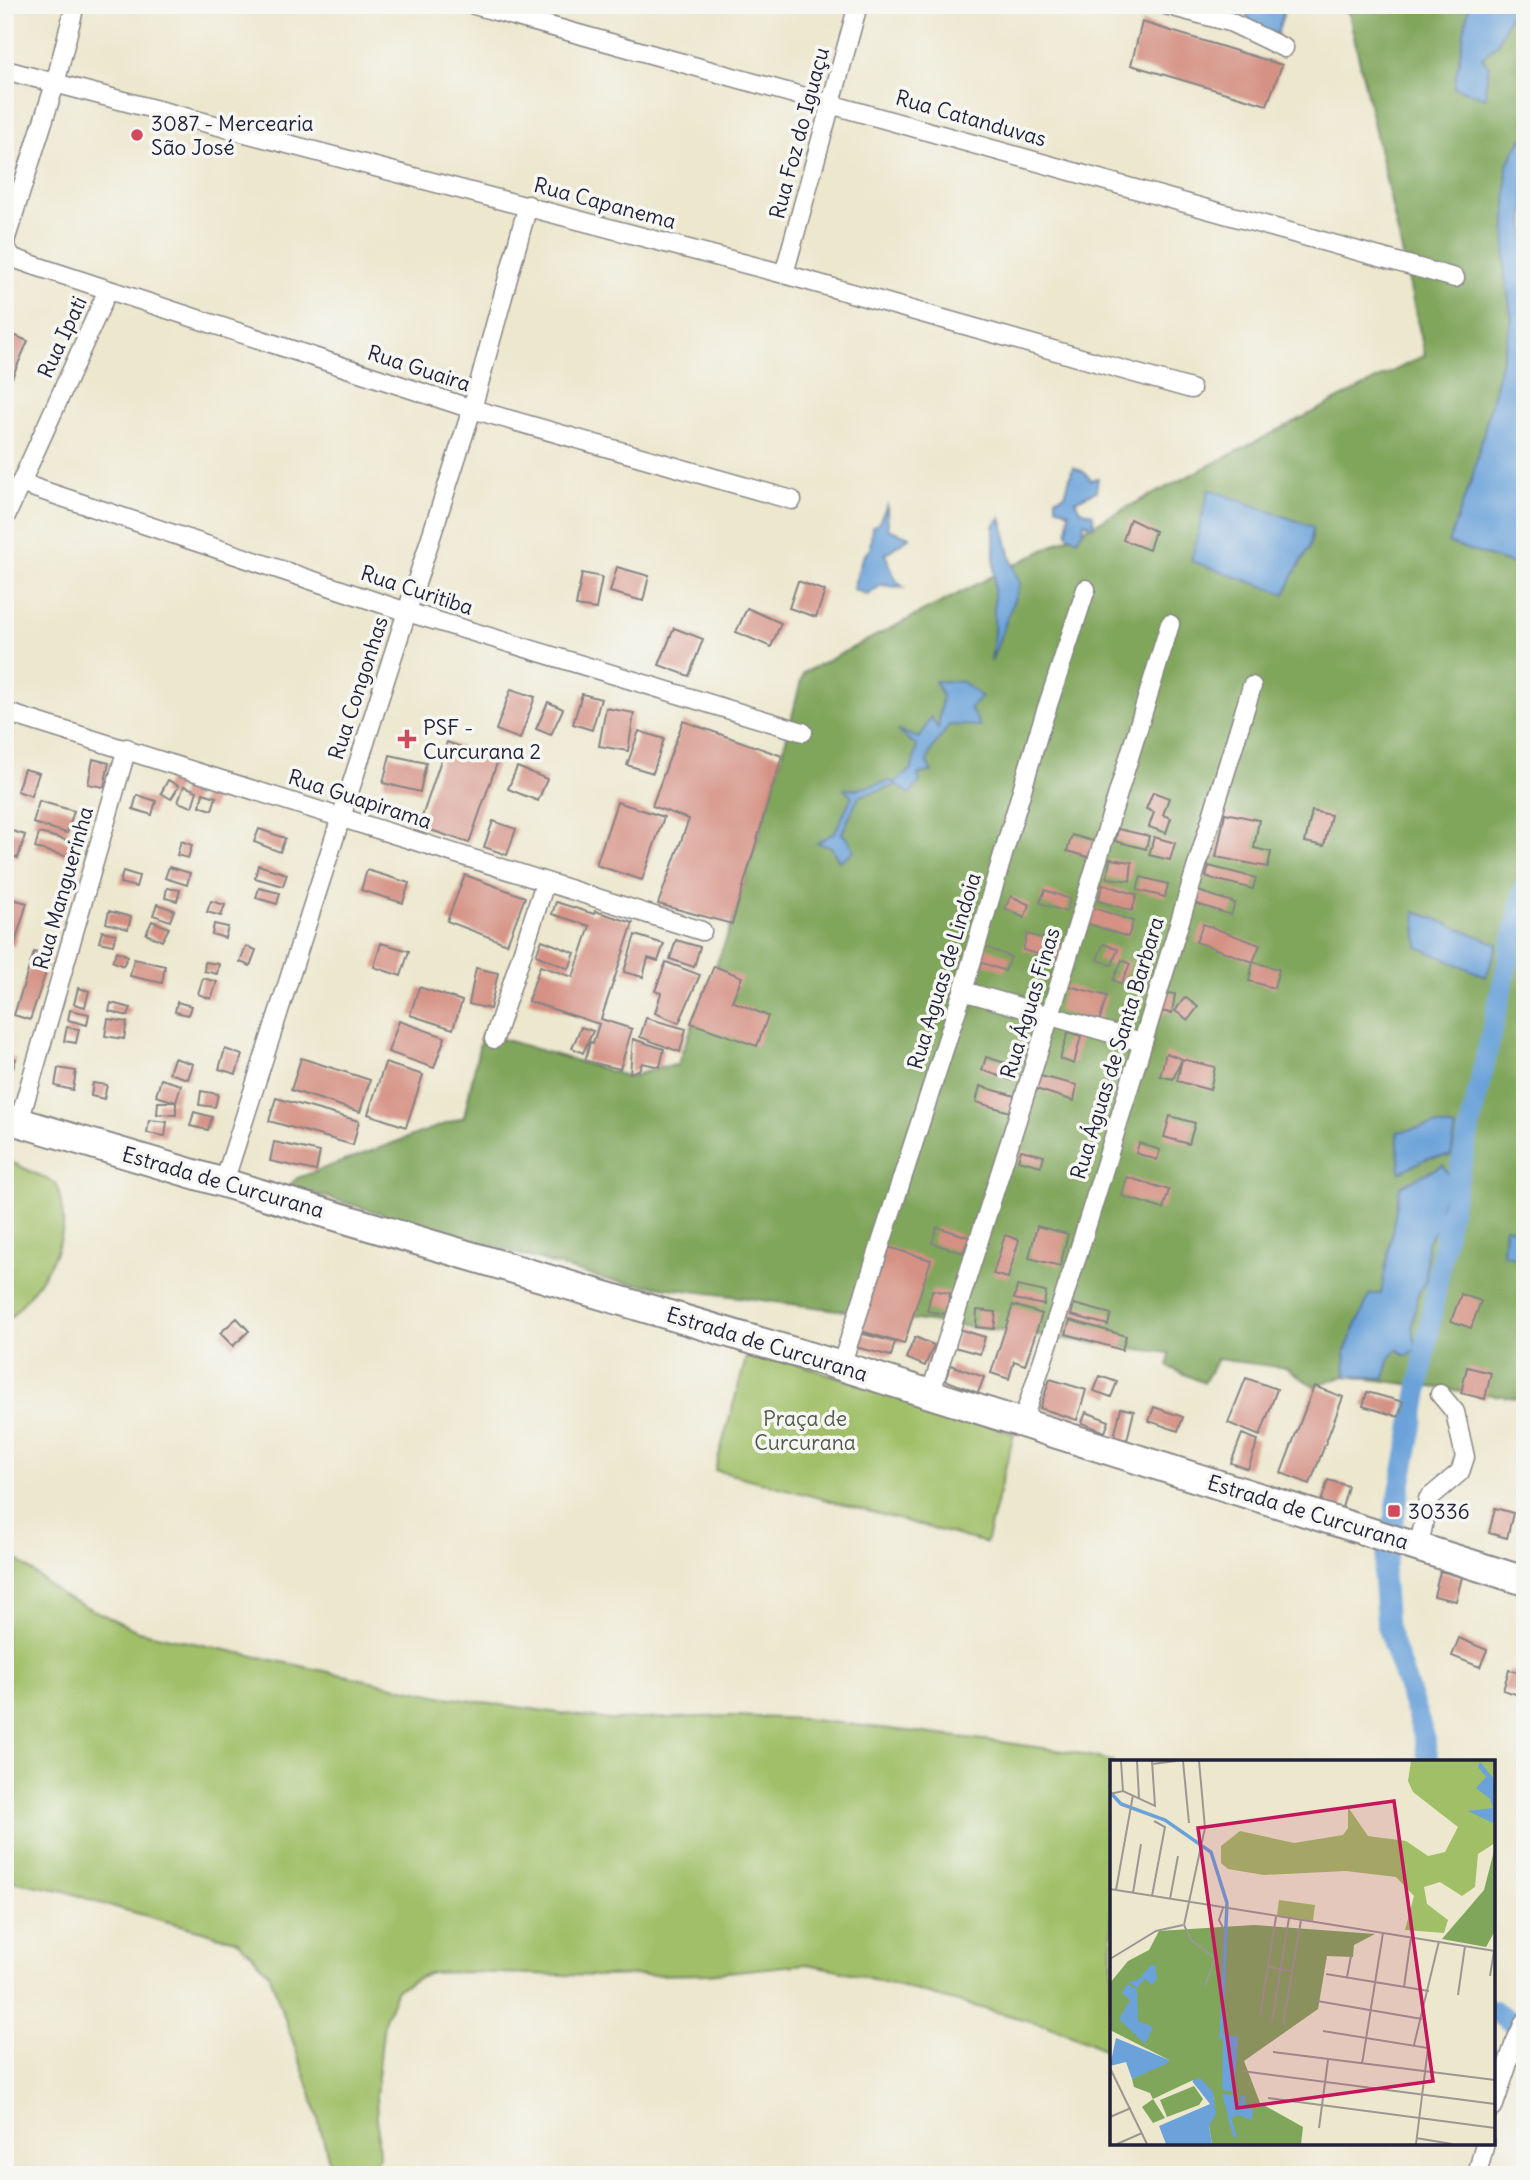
<svg xmlns="http://www.w3.org/2000/svg" width="1530" height="2180" viewBox="0 0 1530 2180" font-family="Delius,sans-serif">
<style>
.green{fill:#a0bf67;stroke:#617051;stroke-width:2}
.forest{fill:#80a65c;stroke:#51644c;stroke-width:2}
.water{fill:#6aa2d9;stroke:#46628a;stroke-width:2}
.lines{fill:none;stroke-linecap:round;stroke-linejoin:round}
.canal{stroke:#6aa2d9;stroke-width:21}
.building{fill:#d59184}
.minor-casing{stroke:#878484;stroke-width:21}
.primary-casing{stroke:#878484;stroke-width:32}
.minor{stroke:#fff;stroke-width:18}
.primary{stroke:#fff;stroke-width:28}
.poi-dot{fill:#d1495b;stroke:#f6f6f2;stroke-width:2.5}
.labels{text-anchor:middle;dominant-baseline:central;stroke-width:7;stroke-linejoin:round;paint-order:stroke}
.street-label{font-size:21px;fill:#22223b;stroke:#f6f6f2}
.poi-label{font-size:21px;fill:#22223b;stroke:#f6f6f2;text-anchor:start}
.park-label{font-size:21px;fill:#4e594a;stroke:#f6f6f2}
.inset-river{fill:none;stroke:#6aa2d9;stroke-width:3.5}
.inset-road{fill:none;stroke:#9b9893;stroke-width:2}
.view{fill:#c2185b;fill-opacity:0.15;stroke:#c2185b;stroke-width:3.5}
.inset-edge{fill:none;stroke:#22223b;stroke-width:3.5}
</style>
<rect width="100%" height="100%" fill="#f6f6f2"/>
<filter id="ink" filterUnits="userSpaceOnUse"><feTurbulence type="fractalNoise" baseFrequency=".0143" numOctaves="2"/><feDisplacementMap in="SourceGraphic" scale="14" xChannelSelector="R" yChannelSelector="G"/><feConvolveMatrix kernelMatrix="1 2 1 2 8 2 1 2 1" color-interpolation-filters="sRGB"/></filter>
<filter id="wash" filterUnits="userSpaceOnUse"><feTurbulence type="fractalNoise" baseFrequency=".00686" numOctaves="4" result="noise"/><feDisplacementMap in="SourceGraphic" scale="28" xChannelSelector="R" yChannelSelector="G"/><feGaussianBlur stdDeviation="1.57" result="paint"/><feColorMatrix in="noise" values="0 0 0 0 0 0 0 0 0 0 0 0 0 0 0 0 0 1.4 0 .05"/><feComposite in="paint" operator="in"/></filter>
<g filter="url(#wash)">
<rect width="100%" height="100%" fill="#ece7cd"/>
<path class="green" d="M 5,1159 L 57,1184 C 59,1197 65,1214 63,1227 C 58,1263 29,1297 5,1324 Z
M 749,1348 L 1014,1434 L 986,1543 L 715,1470 Z
M 5,1550 L 63,1596 L 138,1631 L 445,1697 L 610,1720 L 734,1716 L 804,1719 L 1001,1742 L 1077,1753 L 1114,1762 L 1112,1762 L 1112,2053 L 1077,2037 L 1045,2025 L 839,1970 L 806,1964 L 707,1974 L 597,1976 L 464,1972 L 428,1973 L 397,1989 L 384,2022 L 376,2096 L 379,2157 L 366,2175 L 349,2175 L 330,2165 L 312,2096 L 269,1973 L 238,1941 L 96,1902 L 65,1891 L 5,1880 Z"/>
<path class="forest" d="M 1337,5 L 1525,5 L 1525,1399 L 1345,1376 L 1314,1386 L 1286,1368 L 1217,1359 L 1204,1383 L 1168,1367 L 1170,1353 L 607,1280 L 289,1186 L 297,1178 L 464,1117 L 482,1033 L 630,1077 L 660,1067 L 677,1065 L 732,924 L 782,756 L 803,673 L 1425,355 L 1349,14 Z"/>
<path class="water" d="M 1250,5 L 1286,5 L 1277,35 L 1245,25 Z
M 1469,5 L 1514,5 L 1497,44 L 1482,58 L 1489,67 L 1485,89 L 1486,98 L 1454,87 Z
M 1525,137 L 1525,568 L 1448,543 L 1472,478 L 1512,320 L 1505,274 L 1507,166 L 1521,139 Z
M 1073,467 L 1084,472 L 1091,480 L 1098,478 L 1096,491 L 1075,501 L 1080,510 L 1093,514 L 1094,527 L 1084,522 L 1083,531 L 1077,540 L 1067,534 L 1069,512 L 1056,506 L 1056,498 L 1065,495 Z
M 1209,489 L 1313,527 L 1310,547 L 1294,574 L 1285,594 L 1191,561 Z
M 887,506 L 888,529 L 910,537 L 885,554 L 896,580 L 904,588 L 881,585 L 868,595 L 853,589 L 862,558 L 870,549 L 872,527 L 878,524 Z
M 1001,518 C 1008,540 1009,563 1020,584 L 991,662 L 994,633 L 994,526 Z
M 935,681 L 962,682 L 982,697 L 970,708 L 980,726 L 949,725 C 941,740 931,744 927,762 L 932,772 L 918,774 L 920,782 L 910,794 L 897,785 L 859,796 L 842,833 L 851,843 L 854,851 L 839,861 L 831,847 L 817,843 L 835,832 L 852,796 L 844,789 L 857,789 L 890,781 L 895,783 L 912,768 L 917,746 L 897,731 L 920,738 L 931,717 L 938,729 L 942,695 Z
M 1415,911 L 1498,944 L 1486,977 L 1418,947 Z
M 1436,1125 L 1456,1128 L 1451,1156 L 1428,1158 L 1400,1172 L 1397,1132 Z
M 1443,1165 L 1451,1179 L 1440,1206 L 1443,1220 L 1427,1242 L 1426,1280 L 1418,1294 L 1412,1327 L 1417,1349 L 1406,1356 L 1397,1349 L 1389,1360 L 1385,1378 L 1346,1376 L 1345,1351 L 1370,1294 L 1381,1294 L 1400,1186 Z
M 1505,1227 L 1525,1231 L 1525,1261 L 1503,1254 Z"/>
<g class="lines">
<path class="canal" d="M 1429,1762 L 1423,1733 L 1387,1627 L 1383,1574 L 1411,1434 L 1446,1230 L 1525,887
M 1493,2010 L 1525,2031"/>
</g>
<g id="blocks">
<path class="building" d="M 1142,22 L 1282,65 L 1267,105 L 1131,65 Z
M 11,334 L 28,341 L 12,378 L 5,375 L 5,342 L 8,343 Z
M 1130,519 L 1155,531 L 1149,550 L 1123,540 Z
M 617,567 L 649,576 L 643,601 L 610,592 Z
M 582,573 L 602,577 L 596,609 L 576,606 Z
M 798,581 L 825,591 L 816,617 L 789,608 Z
M 747,608 L 781,623 L 771,647 L 736,632 Z
M 674,628 L 703,639 L 689,676 L 659,665 Z
M 511,689 L 535,697 L 520,739 L 496,730 Z
M 582,694 L 601,699 L 592,730 L 573,724 Z
M 548,702 L 563,709 L 551,735 L 536,729 Z
M 606,708 L 634,713 L 628,751 L 599,746 Z
M 683,721 L 782,756 L 732,924 L 658,904 L 689,819 L 652,806 Z
M 639,731 L 664,739 L 653,773 L 627,765 Z
M 5,732 L 14,734 L 6,767 L 5,767 Z
M 447,742 L 498,760 L 469,843 L 419,826 Z
M 390,755 L 426,763 L 420,792 L 383,783 Z
M 93,759 L 109,763 L 104,787 L 88,784 Z
M 517,767 L 547,779 L 538,801 L 508,789 Z
M 24,769 L 39,773 L 31,796 L 17,791 Z
M 168,780 L 179,786 L 171,799 L 161,793 Z
M 184,786 L 197,791 L 192,807 L 178,802 Z
M 1153,792 L 1169,798 L 1163,815 L 1171,818 L 1166,833 L 1149,827 L 1154,812 L 1146,809 Z
M 203,793 L 216,797 L 212,810 L 200,806 Z
M 137,795 L 156,801 L 152,815 L 133,809 Z
M 39,801 L 74,811 L 67,833 L 33,823 Z
M 617,802 L 664,817 L 642,880 L 596,865 Z
M 1312,811 L 1331,815 L 1324,846 L 1305,842 Z
M 1225,813 L 1259,820 L 1254,848 L 1271,852 L 1268,867 L 1216,857 Z
M 493,821 L 516,829 L 507,855 L 484,847 Z
M 6,829 L 25,835 L 18,858 L 5,854 Z
M 259,829 L 285,838 L 280,852 L 254,842 Z
M 1118,829 L 1149,836 L 1146,849 L 1115,841 Z
M 39,833 L 81,844 L 77,859 L 35,848 Z
M 1072,835 L 1096,842 L 1091,858 L 1067,851 Z
M 1154,837 L 1175,843 L 1170,860 L 1149,855 Z
M 181,841 L 192,845 L 188,858 L 177,855 Z
M 1110,859 L 1132,862 L 1130,881 L 1107,878 Z
M 258,865 L 287,874 L 283,886 L 255,878 Z
M 1209,866 L 1256,878 L 1253,889 L 1206,877 Z
M 169,867 L 190,873 L 187,885 L 165,878 Z
M 367,870 L 409,883 L 403,903 L 361,890 Z
M 123,871 L 139,876 L 136,887 L 120,883 Z
M 465,875 L 525,897 L 507,944 L 447,921 Z
M 1141,877 L 1168,884 L 1165,897 L 1137,890 Z
M 1103,884 L 1137,895 L 1132,911 L 1098,901 Z
M 167,888 L 180,890 L 177,901 L 165,898 Z
M 259,888 L 280,893 L 277,904 L 256,898 Z
M 1045,890 L 1070,899 L 1066,912 L 1040,903 Z
M 1198,891 L 1235,903 L 1231,915 L 1194,903 Z
M 1011,896 L 1030,905 L 1024,918 L 1005,908 Z
M 5,897 L 27,903 L 14,946 L 5,944 Z
M 211,901 L 225,905 L 221,916 L 207,912 Z
M 556,902 L 594,914 L 595,911 L 633,923 L 601,1019 L 632,1029 L 620,1069 L 585,1061 L 590,1042 L 593,1043 L 599,1024 L 528,1001 L 540,966 L 573,977 L 590,926 L 552,914 Z
M 157,904 L 174,910 L 170,921 L 153,915 Z
M 1091,907 L 1133,921 L 1128,937 L 1086,923 Z
M 109,911 L 131,917 L 128,929 L 106,923 Z
M 152,921 L 169,928 L 162,941 L 146,934 Z
M 214,924 L 228,927 L 225,938 L 212,934 Z
M 1203,924 L 1260,945 L 1253,962 L 1196,942 Z
M 102,931 L 116,934 L 113,945 L 99,942 Z
M 1027,934 L 1063,944 L 1059,960 L 1023,950 Z
M 635,935 L 664,944 L 658,961 L 648,958 L 643,977 L 624,972 Z
M 542,940 L 575,953 L 569,969 L 536,955 Z
M 676,940 L 700,947 L 694,967 L 670,959 Z
M 381,943 L 409,951 L 401,976 L 374,967 Z
M 1103,944 L 1118,949 L 1112,965 L 1097,960 Z
M 246,946 L 256,950 L 250,966 L 240,962 Z
M 983,946 L 1011,957 L 1005,971 L 977,961 Z
M 117,951 L 128,956 L 123,966 L 112,961 Z
M 34,952 L 51,957 L 30,1020 L 14,1015 Z
M 134,959 L 165,966 L 162,983 L 130,976 Z
M 1122,960 L 1130,964 L 1121,984 L 1113,980 Z
M 205,962 L 219,964 L 217,974 L 204,971 Z
M 666,962 L 700,975 L 679,1023 L 655,1013 L 661,993 L 655,991 Z
M 1253,962 L 1279,969 L 1274,988 L 1249,981 Z
M 714,966 L 742,977 L 732,1001 L 768,1016 L 757,1046 L 691,1023 Z
M 476,968 L 498,973 L 490,1009 L 469,1004 Z
M 203,978 L 217,982 L 211,999 L 198,994 Z
M 1065,985 L 1107,996 L 1099,1022 L 1058,1011 Z
M 419,987 L 462,1001 L 453,1029 L 410,1015 Z
M 78,988 L 89,991 L 85,1007 L 74,1004 Z
M 1161,992 L 1175,994 L 1172,1013 L 1158,1011 Z
M 1185,997 L 1198,1007 L 1188,1020 L 1175,1011 Z
M 177,1002 L 191,1006 L 188,1015 L 175,1012 Z
M 111,1003 L 131,1008 L 128,1016 L 109,1011 Z
M 70,1010 L 89,1014 L 87,1025 L 68,1020 Z
M 646,1018 L 686,1029 L 680,1052 L 640,1037 Z
M 108,1019 L 127,1022 L 124,1039 L 105,1036 Z
M 399,1021 L 445,1037 L 434,1068 L 388,1052 Z
M 67,1027 L 79,1029 L 76,1043 L 64,1041 Z
M 581,1027 L 593,1031 L 583,1053 L 572,1048 Z
M 1068,1032 L 1081,1036 L 1074,1064 L 1060,1059 Z
M 633,1039 L 664,1049 L 660,1067 L 642,1063 L 639,1070 L 630,1073 Z
M 225,1049 L 242,1055 L 236,1074 L 219,1069 Z
M 1166,1053 L 1182,1059 L 1173,1079 L 1160,1076 Z
M 5,1056 L 16,1059 L 6,1091 L 5,1091 Z
M 986,1057 L 1015,1066 L 1011,1080 L 982,1070 Z
M 174,1058 L 193,1064 L 188,1079 L 169,1073 Z
M 301,1058 L 370,1080 L 360,1112 L 291,1090 Z
M 1182,1059 L 1215,1067 L 1210,1090 L 1177,1081 Z
M 385,1063 L 423,1075 L 406,1127 L 368,1114 Z
M 58,1068 L 76,1071 L 73,1090 L 55,1086 Z
M 1040,1076 L 1077,1085 L 1074,1101 L 1036,1089 Z
M 161,1079 L 181,1085 L 176,1102 L 156,1096 Z
M 93,1083 L 107,1085 L 104,1099 L 91,1096 Z
M 980,1086 L 1015,1096 L 1010,1112 L 976,1102 Z
M 201,1091 L 218,1094 L 215,1107 L 199,1105 Z
M 276,1098 L 359,1121 L 353,1145 L 269,1121 Z
M 158,1102 L 176,1102 L 176,1115 L 157,1114 Z
M 194,1112 L 212,1117 L 208,1130 L 190,1126 Z
M 1170,1116 L 1195,1123 L 1189,1144 L 1164,1137 Z
M 149,1120 L 167,1122 L 165,1136 L 147,1133 Z
M 274,1142 L 320,1152 L 316,1171 L 270,1161 Z
M 1139,1143 L 1160,1150 L 1157,1160 L 1136,1153 Z
M 1021,1150 L 1044,1156 L 1041,1166 L 1018,1160 Z
M 1127,1177 L 1169,1190 L 1163,1209 L 1122,1196 Z
M 1037,1226 L 1068,1234 L 1060,1266 L 1029,1258 Z
M 937,1227 L 969,1237 L 963,1253 L 932,1243 Z
M 1005,1235 L 1019,1240 L 1008,1278 L 993,1274 Z
M 885,1246 L 931,1260 L 904,1344 L 858,1330 Z
M 1017,1286 L 1046,1292 L 1044,1305 L 1014,1299 Z
M 932,1290 L 950,1293 L 946,1314 L 927,1311 Z
M 1461,1294 L 1481,1301 L 1471,1328 L 1451,1321 Z
M 1074,1304 L 1111,1314 L 1108,1325 L 1071,1315 Z
M 1013,1305 L 1042,1314 L 1025,1365 L 1014,1361 L 1009,1379 L 991,1373 Z
M 977,1310 L 996,1312 L 994,1329 L 976,1327 Z
M 237,1318 L 249,1331 L 233,1346 L 220,1333 Z
M 1070,1320 L 1126,1336 L 1122,1350 L 1066,1334 Z
M 959,1329 L 985,1337 L 980,1354 L 954,1347 Z
M 859,1333 L 895,1342 L 891,1356 L 855,1347 Z
M 915,1337 L 934,1345 L 925,1366 L 906,1358 Z
M 951,1365 L 984,1377 L 978,1393 L 945,1380 Z
M 1467,1367 L 1491,1373 L 1485,1399 L 1461,1393 Z
M 1100,1376 L 1117,1382 L 1111,1397 L 1094,1391 Z
M 1246,1378 L 1277,1389 L 1260,1436 L 1228,1423 Z
M 1050,1379 L 1086,1390 L 1077,1420 L 1040,1408 Z
M 1314,1386 L 1343,1397 L 1310,1484 L 1281,1473 Z
M 1367,1392 L 1403,1402 L 1399,1417 L 1363,1406 Z
M 1154,1407 L 1183,1417 L 1178,1431 L 1149,1421 Z
M 1121,1408 L 1134,1411 L 1127,1440 L 1114,1437 Z
M 1086,1412 L 1109,1421 L 1105,1432 L 1082,1423 Z
M 1242,1434 L 1258,1440 L 1248,1469 L 1231,1463 Z
M 1328,1480 L 1348,1486 L 1342,1508 L 1321,1502 Z
M 1495,1508 L 1513,1513 L 1507,1538 L 1489,1533 Z
M 1440,1571 L 1462,1577 L 1456,1601 L 1434,1596 Z
M 1459,1638 L 1487,1650 L 1480,1667 L 1452,1656 Z
M 1509,1670 L 1525,1674 L 1525,1697 L 1503,1690 Z"/>
</g>
</g>
<g filter="url(#ink)">
<use href="#blocks" fill-opacity="0" stroke="#878484" stroke-width="2"/>
<g class="lines">
<g class="minor-casing">
<path id="minor" d="M 474,5 L 1455,278
M 1166,5 L 1230,22 L 1284,48
M 5,70 L 784,274 L 1191,389
M 5,241 L 55,84 L 75,5
M 5,247 L 13,258 L 36,266 L 472,409 L 792,500
M 784,274 L 858,5
M 20,483 L 407,612 L 803,732
M 5,518 L 108,290
M 5,712 L 702,931
M 963,991 L 1142,1042
M 494,1039 L 545,883
M 19,1122 L 127,748
M 224,1182 L 472,409 L 528,205
M 841,1366 L 963,991 L 1039,732 L 1086,589
M 930,1395 L 1050,1015 L 1170,624
M 1022,1423 L 1077,1257 L 1252,686
M 1419,1547 L 1428,1499 L 1460,1472 L 1465,1457 L 1455,1412 L 1440,1394
M 1493,2108 L 1514,2045 L 1525,2021
M 1477,2175 L 1485,2143"/>
</g>
<g class="primary-casing">
<path id="primary" d="M 5,1118 L 841,1366 L 1525,1581"/>
</g>
<use href="#minor" class="minor"/>
<use href="#primary" class="primary"/>
</g>
</g>
<g class="poi-dot">
<circle cx="137" cy="135" r="7"/>
<path d="M403.5 728.5h7v7h7v7h-7v7h-7v-7h-7v-7h7z"/>
<rect x="1387" y="1504" width="14" height="14" rx="3.5"/>
</g>
<g class="labels">
<g class="street-label">
<text transform="translate(971 118) rotate(16)">Rua Catanduvas</text>
<text transform="translate(799 133) rotate(-75)">Rua Foz do Iguaçu</text>
<text transform="translate(605 203) rotate(15)">Rua Capanema</text>
<text transform="translate(62 337) rotate(-65)">Rua Ipati</text>
<text transform="translate(419 368) rotate(18)">Rua Guaira</text>
<text transform="translate(417 590) rotate(18)">Rua Curitiba</text>
<text transform="translate(358 688) rotate(-72)">Rua Congonhas</text>
<text transform="translate(360 799) rotate(18)">Rua Guapirama</text>
<text transform="translate(63 888) rotate(-74)">Rua Manguerinha</text>
<text transform="translate(944 971) rotate(-73)">Rua Aguas de Lindoia</text>
<text transform="translate(1030 1003) rotate(-73)">Rua Águas Finas</text>
<text transform="translate(1117 1048) rotate(-73)">Rua Águas de Santa Barbara</text>
<text transform="translate(223 1182) rotate(16)">Estrada de Curcurana</text>
<text transform="translate(767 1344) rotate(17)">Estrada de Curcurana</text>
<text transform="translate(1308 1512) rotate(17)">Estrada de Curcurana</text>
</g>
<g class="poi-label">
<text x="151" y="123">3087 - Mercearia<tspan x="151" dy="24">São José</tspan></text>
<text x="423" y="727">PSF -<tspan x="423" dy="24">Curcurana 2</tspan></text>
<text x="1408" y="1511">30336</text>
</g>
<g class="park-label">
<text x="805" y="1418">Praça de<tspan x="805" dy="24">Curcurana</tspan></text>
</g>
</g>
<g transform="translate(1110 1760)">
<rect width="385" height="385" fill="#ece7cd"/>
<path d="M 301,1 L 385,1 L 385,83 L 368,94 L 365,127 L 352,136 L 330,122 L 314,127 L 317,144 L 338,160 L 334,173 L 295,170 L 304,136 L 286,117 L 236,111 L 154,115 L 118,109 L 111,103 L 111,86 L 130,71 L 184,83 L 233,75 L 238,68 L 238,47 L 258,76 L 296,81 L 318,96 L 335,92 L 348,67 L 303,32 L 298,21 ZM 169,140 L 205,145 L 203,161 L 167,155 Z" fill="#a0bf67"/>
<path d="M 385,87 L 385,171 L 376,187 L 332,179 L 374,130 ZM 144,165 L 265,174 L 244,185 L 243,197 L 217,196 L 208,249 L 134,301 L 150,343 L 193,367 L 191,384 L 102,384 L 99,366 L 104,338 L 83,320 L 43,339 L 55,358 L 43,363 L 32,347 L 43,339 L 40,333 L 24,327 L 22,319 L 59,300 L 0,270 L 0,223 L 18,201 L 39,190 L 49,171 ZM 84,326 L 93,339 L 89,345 L 57,357 L 50,340 Z" fill="#80a65c"/>
<path d="M 370,2 L 385,20 L 385,64 L 358,51 L 383,48 L 380,39 L 366,28 L 376,17 L 368,7 ZM 41,205 L 45,205 L 47,219 L 42,225 L 35,219 L 27,228 L 18,222 L 28,220 ZM 17,224 L 27,230 L 28,261 L 43,267 L 35,284 L 9,259 L 20,240 L 12,233 ZM 113,274 L 128,277 L 124,332 L 112,330 ZM 6,278 L 59,300 L 58,303 L 22,319 L 16,302 L 0,306 ZM 90,318 L 103,332 L 106,354 L 99,366 L 102,384 L 56,384 L 49,366 L 100,344 L 82,321 ZM 112,334 L 125,335 L 127,352 L 131,335 L 135,336 L 135,348 L 143,349 L 142,360 L 127,355 L 119,360 Z" fill="#6aa2d9"/>
<path class="inset-river" d="M 0,32 L 11,44 L 55,60 L 101,92 L 117,143 L 111,279M 119,355 L 125,377"/>
<path class="inset-road" d="M 11,1 L 13,31M 27,1 L 29,38M 73,1 L 79,63M 42,4 L 66,1M 0,34 L 13,31 L 45,46 L 42,1M 0,129 L 385,191M 6,130 L 23,35M 23,133 L 31,84M 42,136 L 55,67 L 44,61M 60,139 L 68,96M 113,148 L 109,160 L 113,168M 74,165 L 95,68 L 89,1M 74,165 L 81,180 L 105,198 L 95,226M 0,199 L 46,171 L 73,165M 158,207 L 182,211M 216,214 L 319,231M 380,216 L 384,191M 237,217 L 241,196M 294,227 L 301,177M 348,235 L 355,186M 207,241 L 312,259M 150,255 L 166,157M 162,262 L 179,158M 173,265 L 191,160M 213,271 L 318,288 L 306,384M 304,285 L 329,181M 163,292 L 385,320M 252,304 L 273,173M 0,308 L 37,384M 132,311 L 385,344M 158,338 L 385,368M 0,357 L 21,348M 209,368 L 218,300M 306,378 L 342,384M 7,384 L 32,373"/>
<path class="view" d="M 284,41 L 323,321 L 127,348 L 88,68 Z"/>
<rect width="385" height="385" class="inset-edge"/>
</g>
<rect width="1530" height="2180" fill="none" stroke="#f6f6f2" stroke-width="28"/>
</svg>
